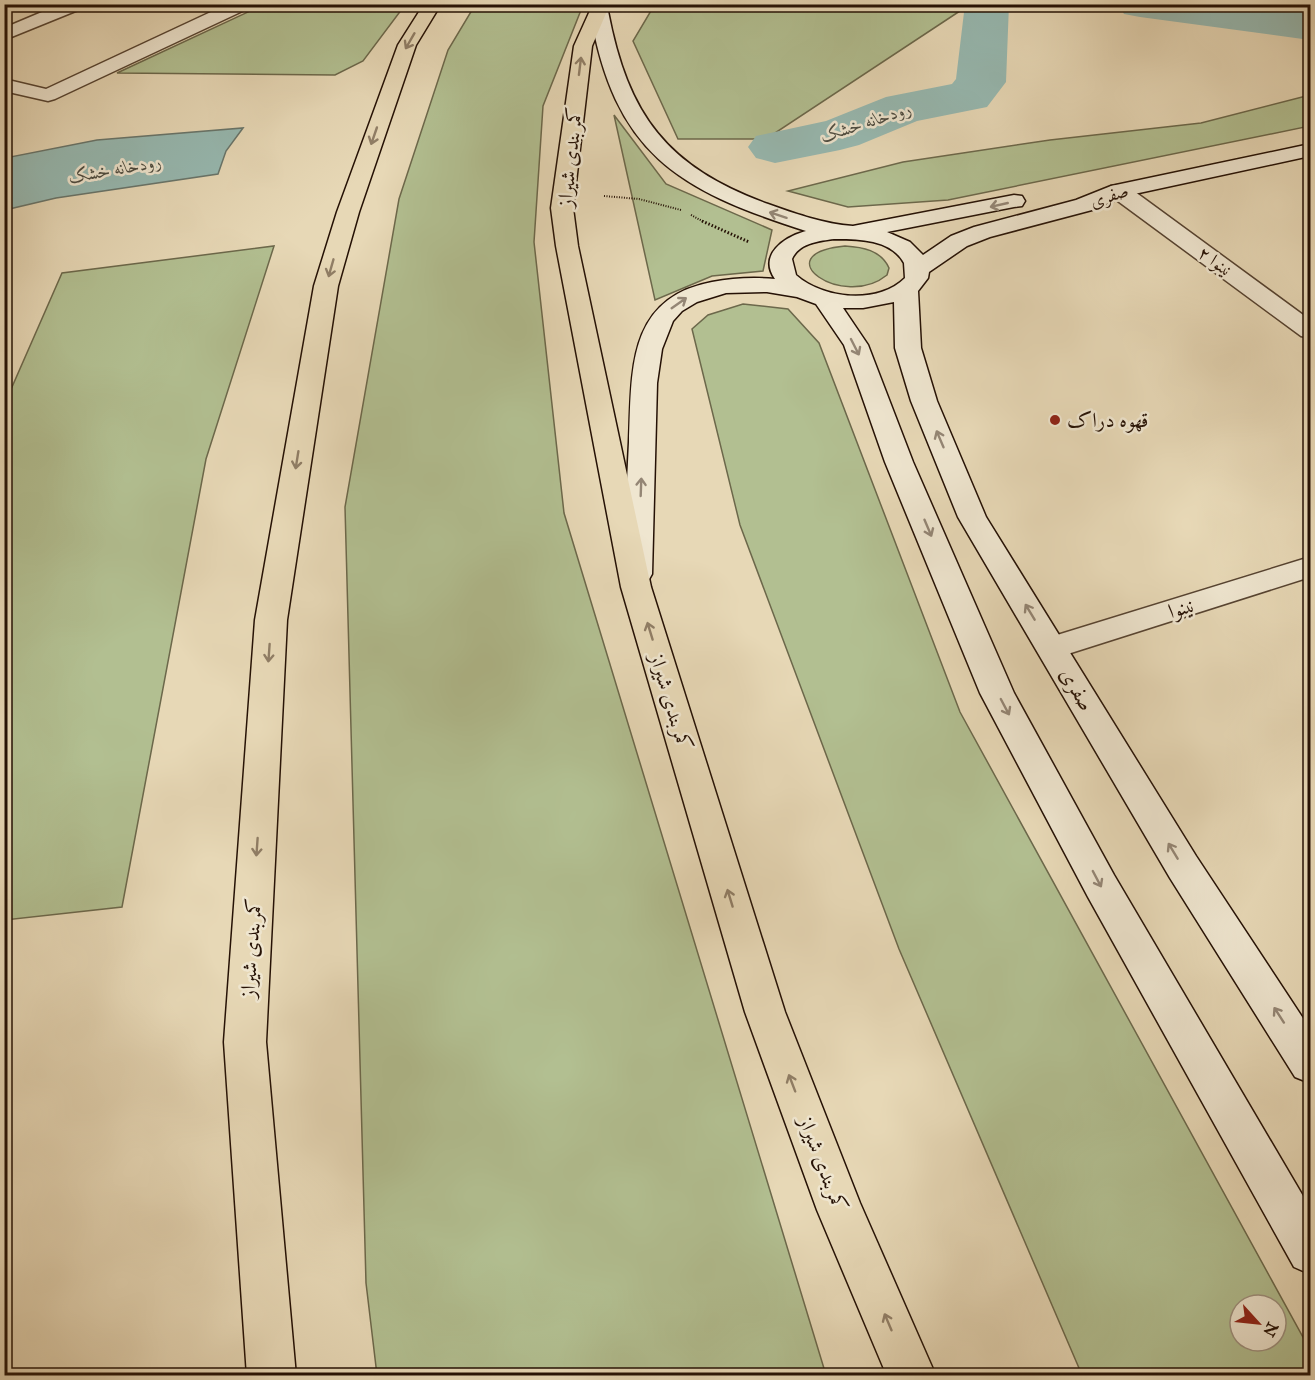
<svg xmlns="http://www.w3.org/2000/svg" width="1315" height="1380" viewBox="0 0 1315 1380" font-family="'IM FELL Great Primer',Amiri,serif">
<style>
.green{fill:#b2bf91;stroke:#6c684b;stroke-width:1.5;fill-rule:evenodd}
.water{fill:#97b9b1;stroke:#69766c;stroke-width:1.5}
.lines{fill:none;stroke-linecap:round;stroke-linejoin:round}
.river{fill:#97b9b1;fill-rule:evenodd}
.street-casing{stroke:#564331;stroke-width:3}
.secondary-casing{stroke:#251105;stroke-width:3}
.highway-casing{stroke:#251105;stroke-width:3}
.path-far1{stroke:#251105;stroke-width:2;stroke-dasharray:1 1.5;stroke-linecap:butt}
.path{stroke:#251105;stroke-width:3;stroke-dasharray:1.5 2;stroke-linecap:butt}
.street{fill:#efe6d0;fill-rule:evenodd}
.secondary{fill:#efe6d0;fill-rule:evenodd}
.highway{fill:#e7d8b6;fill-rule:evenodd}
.oneway{stroke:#907e66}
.oneway2{stroke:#948675}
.poi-dot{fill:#8f2418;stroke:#efe6d0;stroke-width:2}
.labels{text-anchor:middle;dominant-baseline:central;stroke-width:5;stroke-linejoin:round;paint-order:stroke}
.far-water-label{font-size:18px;font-style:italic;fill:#4d4c41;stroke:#efe6d0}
.far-street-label{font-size:18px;fill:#251105;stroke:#efe6d0}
.street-label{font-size:21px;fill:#251105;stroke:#efe6d0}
.poi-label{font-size:21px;fill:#251105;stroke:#efe6d0;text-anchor:start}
</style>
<rect width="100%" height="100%" fill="#e7d8b6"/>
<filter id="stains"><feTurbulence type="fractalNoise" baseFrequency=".00333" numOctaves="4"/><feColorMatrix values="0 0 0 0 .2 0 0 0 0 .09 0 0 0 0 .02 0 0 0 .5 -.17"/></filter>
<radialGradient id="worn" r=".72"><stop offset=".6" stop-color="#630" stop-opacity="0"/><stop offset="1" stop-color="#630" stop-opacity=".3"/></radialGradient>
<path class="green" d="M 655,4 L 969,4 L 969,5 L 766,139 L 678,139 L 633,41 Z
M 263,5 L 405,5 L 363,61 L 335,75 L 117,73 Z
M 475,5 L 583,5 L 543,106 L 534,242 L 564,513 L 826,1375 L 377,1375 L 366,1283 L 345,507 L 399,199 L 448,50 Z
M 1310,95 L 1310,126 L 948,200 L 848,207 L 788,191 L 903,162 L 1050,140 L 1201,123 Z
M 614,115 L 666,184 L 772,230 L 763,271 L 712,276 L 655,300 Z
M 274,246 L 206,459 L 122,907 L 5,920 L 5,403 L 62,273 Z
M 845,246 C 862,247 881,250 889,268 L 887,275 C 843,311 763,254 845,246 Z
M 743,304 L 788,309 L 819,343 L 960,712 L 1310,1350 L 1310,1375 L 1082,1375 L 899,949 L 740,525 L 692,329 L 708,315 ZM 1240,1305 L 1276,1305 L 1276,1341 L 1240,1341 Z"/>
<path class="water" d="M 243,128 L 226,151 L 218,174 L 56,198 L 5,210 L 5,158 L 97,140 Z"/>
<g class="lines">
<path class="river" d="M 965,4 L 1009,4 L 1006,82 L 987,107 L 917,121 L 859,145 L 840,150 L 775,163 L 756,158 L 748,147 L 756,136 L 826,121 L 886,97 L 952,84 L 956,79 Z
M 1118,4 L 1250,4 L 1310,12 L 1310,40 L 1140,17 L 1124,14 Z"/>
<g class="street-casing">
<path id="street" d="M 61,4 L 85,4 L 83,8 L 4,40 L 4,28 Z
M 228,4 L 251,4 L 249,8 L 55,99 L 48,101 L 4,91 L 4,79 L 46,89 Z
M 1119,185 L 1127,186 L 1310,320 L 1310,338 L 1301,336 L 1111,196 L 1108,191 L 1111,186 Z
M 1310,557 L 1310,577 L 1052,659 L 1041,656 L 1036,648 L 1041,640 Z"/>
</g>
<g class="secondary-casing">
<path id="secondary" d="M 599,6 L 605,7 L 608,11 C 628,116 667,167 768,204 C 796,214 824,224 853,226 L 1014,195 L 1022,196 L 1025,201 L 1022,206 L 1014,207 L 887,232 L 910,242 L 923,255 L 951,236 L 974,227 L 1076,200 L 1111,186 L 1310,144 L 1310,156 L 1125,196 L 1092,210 L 990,237 L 967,246 L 929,272 L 928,278 L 918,291 L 921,348 L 937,401 L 986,517 L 1196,856 L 1310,1029 L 1310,1083 L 1295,1077 L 1170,878 L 958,517 L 911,401 L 895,348 L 894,302 L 863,308 L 843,308 L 868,345 L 913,462 L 1014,693 L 1114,875 L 1310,1208 L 1310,1274 L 1294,1267 L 1088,897 L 980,693 L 885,462 L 844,345 L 816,304 L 797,297 L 767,292 L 726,293 L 697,302 L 682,311 L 673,321 L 662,349 L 657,383 L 652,574 L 648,581 L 637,584 L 626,581 L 622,574 C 624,530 627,486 629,442 C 632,372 626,298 712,282 C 733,278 754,277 775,279 C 758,255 784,237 806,231 C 677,190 614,153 590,11 L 593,7 ZM 834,239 C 858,239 891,239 904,263 L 905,278 C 878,305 823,299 796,275 L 792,259 C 799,243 819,241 834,239 Z"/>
</g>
<g class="highway-casing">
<path id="highway" d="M 424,4 L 441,4 L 416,45 L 359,212 L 338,286 L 287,620 L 266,1042 L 296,1376 L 247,1376 L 224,1042 L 255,620 L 314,286 L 337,212 L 398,45 Z
M 593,4 L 610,4 L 592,46 L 573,208 L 578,246 L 651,587 L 785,1012 L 860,1203 L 936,1376 L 887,1376 L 817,1210 L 745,1012 L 621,587 L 556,246 L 551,208 L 574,46 Z"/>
</g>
<path class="path-far1" d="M 604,196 L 639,199 L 681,210
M 691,215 L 704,222"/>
<path class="path" d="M 702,221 L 749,242"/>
<use href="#street" class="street"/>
<use href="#secondary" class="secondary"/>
<use href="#highway" class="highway"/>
</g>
<defs><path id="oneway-shaft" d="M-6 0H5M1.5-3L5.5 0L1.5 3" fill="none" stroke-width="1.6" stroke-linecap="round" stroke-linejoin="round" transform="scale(1.5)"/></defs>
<g class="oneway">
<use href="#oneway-shaft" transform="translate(410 41) rotate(120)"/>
<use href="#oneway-shaft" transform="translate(580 66) rotate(-83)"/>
<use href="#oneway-shaft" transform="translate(374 136) rotate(109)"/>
<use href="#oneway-shaft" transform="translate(331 268) rotate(106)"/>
<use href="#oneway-shaft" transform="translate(297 460) rotate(99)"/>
<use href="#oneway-shaft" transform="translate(650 631) rotate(-107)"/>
<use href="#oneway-shaft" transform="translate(269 653) rotate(94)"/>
<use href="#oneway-shaft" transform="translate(257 847) rotate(94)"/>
<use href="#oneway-shaft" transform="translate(730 898) rotate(-107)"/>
<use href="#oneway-shaft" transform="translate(792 1083) rotate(-111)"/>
<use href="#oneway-shaft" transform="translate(888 1322) rotate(-113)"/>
</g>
<g class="oneway2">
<use href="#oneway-shaft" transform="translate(999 205) rotate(167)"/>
<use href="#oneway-shaft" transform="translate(778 215) rotate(-162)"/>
<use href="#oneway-shaft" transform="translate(679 303) rotate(-35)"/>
<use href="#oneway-shaft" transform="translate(855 347) rotate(63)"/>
<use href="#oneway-shaft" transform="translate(940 439) rotate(-113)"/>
<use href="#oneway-shaft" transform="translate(641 487) rotate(-88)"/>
<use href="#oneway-shaft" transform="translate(928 528) rotate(67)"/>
<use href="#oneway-shaft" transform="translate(1030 612) rotate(-121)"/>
<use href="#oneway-shaft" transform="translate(1005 707) rotate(62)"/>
<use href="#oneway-shaft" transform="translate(1173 851) rotate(-121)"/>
<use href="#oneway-shaft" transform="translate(1097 879) rotate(62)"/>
<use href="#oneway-shaft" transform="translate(1279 1015) rotate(-123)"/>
</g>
<circle class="poi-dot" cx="1055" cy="420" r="6"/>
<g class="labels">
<g class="far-water-label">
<text transform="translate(866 122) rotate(-18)">رودخانه خشک</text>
<text transform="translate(115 169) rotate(-10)">رودخانه خشک</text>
</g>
<g class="far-street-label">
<text transform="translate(1109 196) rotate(-19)">صفری</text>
<text transform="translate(1215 261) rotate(36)">۲ نینوا</text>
</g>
<g class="street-label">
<text transform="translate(570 157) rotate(-84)">کمربندی شیراز</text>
<text transform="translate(1181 608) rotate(-17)">نینوا</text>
<text transform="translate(1077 689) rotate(59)">صفری</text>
<text transform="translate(671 702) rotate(73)">کمربندی شیراز</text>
<text transform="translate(251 948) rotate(-86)">کمربندی شیراز</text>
<text transform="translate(823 1164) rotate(69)">کمربندی شیراز</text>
</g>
<g class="poi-label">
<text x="1067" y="420">قهوه دراک</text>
</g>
</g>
<rect width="1315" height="1380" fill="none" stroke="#e7d8b6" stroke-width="24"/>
<rect x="6" y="6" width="1303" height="1368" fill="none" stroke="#251105" stroke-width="3"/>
<rect x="12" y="12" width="1291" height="1356" fill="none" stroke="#251105" stroke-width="1.5"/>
<g transform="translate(1258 1323) rotate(117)"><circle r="28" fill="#efe6d0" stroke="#9e917f" stroke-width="1.5"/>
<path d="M0-4.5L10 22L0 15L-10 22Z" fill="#8f2418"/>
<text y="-9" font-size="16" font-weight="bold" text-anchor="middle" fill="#251105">N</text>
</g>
<rect width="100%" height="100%" filter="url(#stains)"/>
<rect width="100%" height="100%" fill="url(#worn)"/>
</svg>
